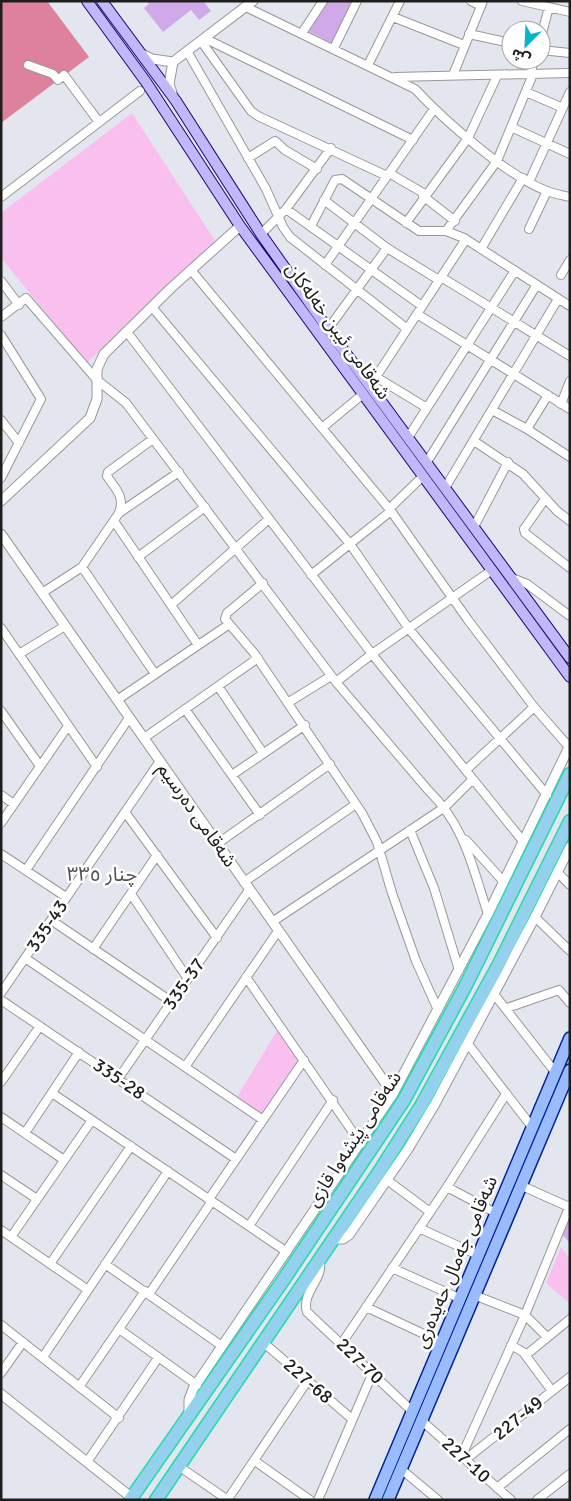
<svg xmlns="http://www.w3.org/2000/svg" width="571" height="1501" viewBox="0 0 571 1501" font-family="Signika,'Noto Sans Arabic',sans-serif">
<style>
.grass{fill:#d0a9e9}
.park{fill:#f9c0ef}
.pitch{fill:#de819c}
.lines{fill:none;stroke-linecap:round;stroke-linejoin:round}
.minor-casing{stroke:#989898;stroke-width:10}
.tertiary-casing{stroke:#989898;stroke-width:11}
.secondary-casing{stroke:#1c0574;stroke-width:12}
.primary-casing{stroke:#002397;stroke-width:14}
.trunk-casing{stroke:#24d9ad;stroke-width:15}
.minor{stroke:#fff;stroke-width:8}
.tertiary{stroke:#fff;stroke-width:9}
.secondary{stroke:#c1b7f9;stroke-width:10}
.primary{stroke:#9bbcfc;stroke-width:11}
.trunk{stroke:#93d1ed;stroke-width:12}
.labels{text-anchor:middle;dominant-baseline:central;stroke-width:5;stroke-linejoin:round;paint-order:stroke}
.street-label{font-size:19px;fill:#1e1e1e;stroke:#fff}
.neighbourhood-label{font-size:20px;fill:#515151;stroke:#fff}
</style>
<rect width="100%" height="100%" fill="#e3e6ef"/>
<path class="grass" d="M 147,1 L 203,1 L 211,11 L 199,20 L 191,10 L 163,32 L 144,8 L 149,4 Z
M 328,1 L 352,1 L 332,43 L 308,31 Z
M 570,1210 L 570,1243 L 560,1232 Z"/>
<path class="park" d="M 132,113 L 216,242 L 87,363 L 1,258 L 1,213 Z
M 278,1029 L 299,1060 L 263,1114 L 237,1097 Z
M 561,1247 L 570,1259 L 570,1304 L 546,1283 Z"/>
<path class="pitch" d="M 1,1 L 47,1 L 89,57 L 1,123 Z"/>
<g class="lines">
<g class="minor-casing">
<path id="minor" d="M 471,1 L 481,6
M 522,1 L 570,12
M 246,7 L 415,89 C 445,121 507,176 547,191 C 554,194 562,195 570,197
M 393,17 L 464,45
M 302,33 L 323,1
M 469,34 L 511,43
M 541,37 L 549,7
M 204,38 L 413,140
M 201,41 L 251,111 L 258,116 L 387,176
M 334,48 L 357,1
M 541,50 L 570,53
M 187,51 L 266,189 L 283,227 L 290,237 L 406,328
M 28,65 L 53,74 L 58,80 L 64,75 L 99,122
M 368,65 L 400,1
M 453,75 L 483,1
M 530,75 L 534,60
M 395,77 L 570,73
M 526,92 L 563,108
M 511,127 L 570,154
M 248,158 L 275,141 L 285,150 L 317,169
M 389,173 L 425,194
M 529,182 L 570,92
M 423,196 L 455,221
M 1,197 L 140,91
M 324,200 L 387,248 L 439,280
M 286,209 L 331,148
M 406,223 L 468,138 L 497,76
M 311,226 L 335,180 L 342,179 L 419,231 L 446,231 L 464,238 L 570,306
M 529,229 L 547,191
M 446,231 L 497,161 L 533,74
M 261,234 L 286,209 L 422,306
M 481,249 L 523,178
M 325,265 L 434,109
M 191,270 L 391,511 L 468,620 L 534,707 L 570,748
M 561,275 L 570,260
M 441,277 L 570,356
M 1,281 L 19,305
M 152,307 L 350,544 L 409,629 L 547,795
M 417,314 L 570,409
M 1,317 L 26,298 L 97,380 L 126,403 L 336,682 L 428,790 C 465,826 472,866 488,914
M 328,329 L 387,248
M 127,332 L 372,654 L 522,840
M 1,335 L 41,399 L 1,478
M 376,377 L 427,408
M 370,386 L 466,239
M 561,404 L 570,381
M 492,410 L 527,429 L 570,457
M 1,420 L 19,443
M 322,428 L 363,394
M 527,429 L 548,395
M 409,436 L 514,272
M 474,441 L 523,474 L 557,511 L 570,521
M 427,462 L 536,286
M 445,488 L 558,299
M 545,499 L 524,529 L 525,533 L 570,568
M 389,509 L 423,476
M 119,513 C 125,496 116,490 107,476 L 108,472 L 153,439
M 114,521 L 198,645
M 474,527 L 508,462
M 138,557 L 205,507
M 82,567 L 155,674
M 311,575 L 391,511
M 512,578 L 527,584 L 570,616
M 263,583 L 227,613 L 225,619 L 254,653 L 362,813 L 377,842 L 392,893 L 416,961 L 438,1010
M 42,593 L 82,567 L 119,513 L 179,472
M 171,605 L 269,519
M 1,628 L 97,767
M 19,654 L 65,626
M 336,682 L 372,654 L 492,570
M 218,686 L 263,753
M 117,700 L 228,625
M 289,702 L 331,676
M 185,709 L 260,815
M 1,711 L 40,766
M 144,738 L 258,658
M 466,770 L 534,707
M 232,775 L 305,725
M 1,795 L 14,804
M 125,812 L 217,938
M 1,823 L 68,726
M 410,830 L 434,888 L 459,970
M 466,840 L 503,881
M 217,844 L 330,764
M 1,854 L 66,897
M 26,870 L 129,718
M 557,872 L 570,885
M 244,882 L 356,804
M 131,894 L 188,979
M 535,917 L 570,951
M 51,920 L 172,1002
M 272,922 L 445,807 L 473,779
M 93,949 L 157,855
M 25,958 L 263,1120
M 246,977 L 361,1144
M 1,993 L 160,761
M 494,994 L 555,1072
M 1,1000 L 236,1159
M 507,1008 L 559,990 L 570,1003
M 468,1044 L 532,1127
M 185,1067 L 278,931
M 118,1079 L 249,890
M 1,1082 L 40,1026
M 52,1093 L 287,1252
M 1,1117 L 64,1160
M 25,1133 L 79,1052
M 1,1175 L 37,1199
M 387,1180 L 430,1212
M 520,1185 L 569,1207
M 447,1187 L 496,1213
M 209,1199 L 304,1060
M 249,1226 L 333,1100
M 419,1228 L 478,1255
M 1,1230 L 88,1290
M 11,1237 L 92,1120
M 320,1262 C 323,1280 301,1293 307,1312 L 412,1411
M 50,1264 L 131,1146
M 105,1264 L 222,1346
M 392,1268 L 459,1298
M 149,1294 L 212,1201
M 474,1295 L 525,1315 L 547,1337
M 366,1307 L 441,1342
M 1,1325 L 119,1418
M 119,1329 L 197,1385
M 264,1343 L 352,1419
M 342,1343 L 447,1187 L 506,1094
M 511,1345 L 523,1352 L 552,1391
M 526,1355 L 570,1319
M 43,1357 L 168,1171
M 1,1373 L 23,1342
M 79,1387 L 145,1291
M 421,1420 L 511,1500
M 462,1455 L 525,1315 L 570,1205
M 466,1459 L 570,1377
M 255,1461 L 310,1500
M 87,1462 L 158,1358
M 180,1467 L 228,1500
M 401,1469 L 438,1500
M 497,1488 L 570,1429
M 228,1499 L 308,1380
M 318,1500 L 373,1372
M 537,1500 L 570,1474"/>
</g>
<g class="tertiary-casing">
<path id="tertiary" d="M 142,54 L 152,59 L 173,62
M 172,93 L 169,84 L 173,62 L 253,1
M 1,501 L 90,418 L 97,399 L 97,369 L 104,354 L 171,288 L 240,226
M 1,534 L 393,1094
M 332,1239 L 343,1239 L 349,1235 L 408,1149 L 435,1104 L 535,917 L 570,847
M 1,1394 L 131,1497
M 189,1414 L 189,1400 L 193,1389 L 393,1094 L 488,914 L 570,745"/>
</g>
<g class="secondary-casing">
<path id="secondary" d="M 87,1 L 146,82 L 240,226 L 570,677
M 102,1 L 176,101 L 261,234 L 328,329 L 570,658"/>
</g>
<g class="primary-casing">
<path id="primary" d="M 375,1500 L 570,1038
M 388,1500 L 570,1070"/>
</g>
<g class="trunk-casing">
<path id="trunk" d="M 130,1500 L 282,1282 L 404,1100 L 466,985 L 570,774
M 156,1500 L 379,1172 L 421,1106 L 498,966 L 570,821"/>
</g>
<use href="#minor" class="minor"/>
<use href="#tertiary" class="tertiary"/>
<use href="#secondary" class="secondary"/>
<use href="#primary" class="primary"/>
<use href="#trunk" class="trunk"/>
</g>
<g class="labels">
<g class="street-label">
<text transform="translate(338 331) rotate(54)">شەقامی ئیبن خەلەکان</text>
<text transform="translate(197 815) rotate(55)">شەقامی دەرسیم</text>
<text transform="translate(47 926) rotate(-56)">335-43</text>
<text transform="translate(184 984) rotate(-55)">335-37</text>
<text transform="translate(119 1079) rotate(34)">335-28</text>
<text transform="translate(354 1139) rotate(-57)">شەقامی پێشەوا قازی</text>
<text transform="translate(456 1262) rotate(-67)">شەقامی جەمال حەیدەری</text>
<text transform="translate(360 1361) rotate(44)">227-70</text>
<text transform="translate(308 1381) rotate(41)">227-68</text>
<text transform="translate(518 1418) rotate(-39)">227-49</text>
<text transform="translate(466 1460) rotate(42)">227-10</text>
</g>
<g class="neighbourhood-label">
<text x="102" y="874">چنار ٣٣٥</text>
</g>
</g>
<rect width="571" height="1501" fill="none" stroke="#1e1e1e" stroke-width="5"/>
<g transform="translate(526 45) rotate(204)"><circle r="24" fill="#ffffff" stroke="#a5a5a5"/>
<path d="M0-4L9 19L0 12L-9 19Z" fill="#00b7cb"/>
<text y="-8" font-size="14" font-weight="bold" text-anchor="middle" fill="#1e1e1e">ش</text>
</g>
</svg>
